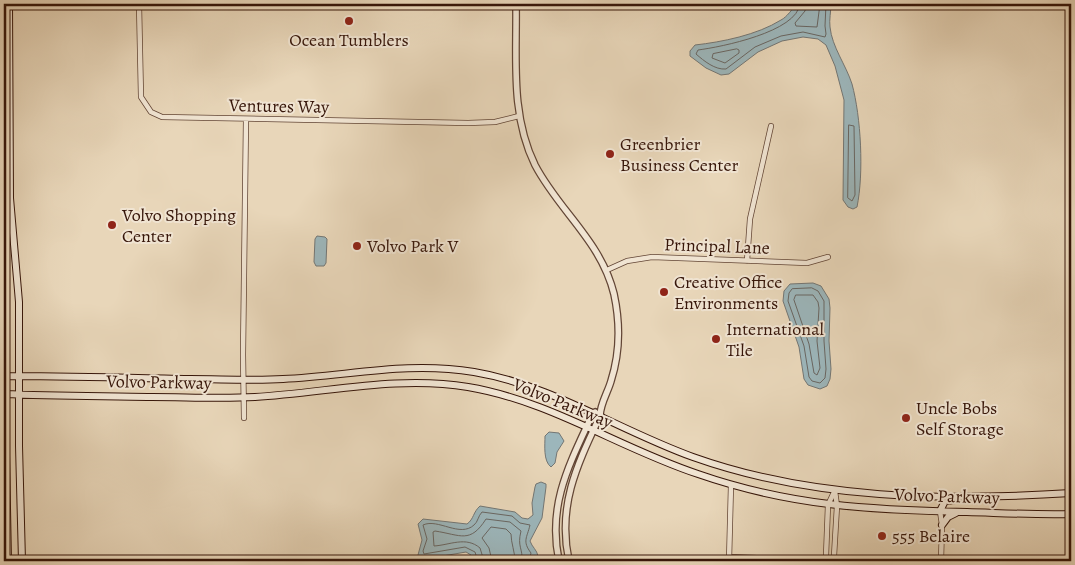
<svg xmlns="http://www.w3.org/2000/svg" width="1075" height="565" viewBox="0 0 1075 565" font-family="Alegreya,serif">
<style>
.water{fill:#9cb6bb;stroke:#737674}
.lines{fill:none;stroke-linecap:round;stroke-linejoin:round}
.shore{stroke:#696662;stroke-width:1}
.minor-casing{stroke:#624535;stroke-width:6}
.tertiary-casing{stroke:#624535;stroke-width:8}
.secondary-casing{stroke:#361509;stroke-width:8}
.minor{stroke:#f0e4d2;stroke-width:4.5}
.tertiary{stroke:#f0e4d2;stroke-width:5.5}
.secondary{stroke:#f0e4d2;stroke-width:6}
.poi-dot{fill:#8f2418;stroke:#f0e4d2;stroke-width:2}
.labels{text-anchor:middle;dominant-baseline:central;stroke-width:4;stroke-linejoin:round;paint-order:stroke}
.poi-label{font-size:18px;fill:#361509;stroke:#f0e4d2;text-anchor:start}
.street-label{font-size:18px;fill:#361509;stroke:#f0e4d2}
</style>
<rect width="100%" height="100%" fill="#e8d6b9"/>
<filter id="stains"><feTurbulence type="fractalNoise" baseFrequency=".004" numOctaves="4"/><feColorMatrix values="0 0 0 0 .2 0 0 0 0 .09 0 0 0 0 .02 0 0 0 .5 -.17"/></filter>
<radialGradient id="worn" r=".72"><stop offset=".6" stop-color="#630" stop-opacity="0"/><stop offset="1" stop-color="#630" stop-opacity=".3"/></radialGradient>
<path class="water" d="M 797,4 L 831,4 C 831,11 829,20 830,27 C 832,47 846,65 852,84 C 861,117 864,173 857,207 L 853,209 L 848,207 L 843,200 L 844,100 L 835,66 L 826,45 L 818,39 L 803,37 L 782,41 L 758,52 L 729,74 L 721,75 L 706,68 L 690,56 L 690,51 L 695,45 C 722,42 757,35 781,20 C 787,17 792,9 797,4 Z
M 317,236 L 325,237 L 327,239 L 326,263 L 324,266 L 316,266 L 314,262 L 315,239 Z
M 813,283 L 821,286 L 829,299 L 830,308 L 829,341 L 831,369 L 830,379 L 827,386 L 820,389 L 808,385 L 804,379 L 799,347 L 783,301 L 784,291 L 790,284 Z
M 549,432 L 559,433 L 564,441 L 557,452 L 555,463 L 551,467 C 543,461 545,445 545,436 Z
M 541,482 L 546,484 L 546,487 L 542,518 L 530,541 C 532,547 537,550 538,556 C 529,565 487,561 473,561 L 471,555 L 466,552 L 425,559 L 422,559 L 418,555 L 422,540 L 418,524 L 423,519 L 467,524 C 474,519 473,512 480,506 L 515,512 L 522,518 L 528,519 L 533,515 L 532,503 L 535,487 L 536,484 Z"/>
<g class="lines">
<path class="shore" d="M 800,4 C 797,32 721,47 698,50 L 696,54 C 704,61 715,70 726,69 L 755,47 L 781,36 L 803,32 L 825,37 L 826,34 L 825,26 L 826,4
M 806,4 L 805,11 L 795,23 L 796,26 L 817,27 L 820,4
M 737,49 L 739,50 L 739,53 L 725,63 L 712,58 L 713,54 Z
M 849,125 L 854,126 L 855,195 L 852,201 L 848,198 Z
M 812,288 L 818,291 L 824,301 L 824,341 L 826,369 L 825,378 L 820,383 L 812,381 L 809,377 L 804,346 L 788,301 L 789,293 L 792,289 Z
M 796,295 L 813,295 L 818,302 L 819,308 L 817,341 L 820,368 L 817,375 L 814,373 L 809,344 L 794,300 Z
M 478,561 L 475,552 L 465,547 L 424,554 L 423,551 L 427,539 L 423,525 C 438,518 460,538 474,525 C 478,522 478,516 482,512 L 512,516 L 520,523 L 530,525 C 527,538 522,541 531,553 L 529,561
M 484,561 L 480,548 C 466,536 450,545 434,546 L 433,532 L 435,531 C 461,535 470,544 486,519 L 510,522 L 521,531 C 517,547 523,548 522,561
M 492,561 L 489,548 L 482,538 L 491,527 L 506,529 L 511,534 C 511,543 515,552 515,561"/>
<g class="minor-casing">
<path id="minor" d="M 139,4 L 141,97 L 151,112 L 162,117 L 468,123 L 495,122 L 519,116
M 747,261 L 750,219 L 771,126
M 607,270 L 627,261 L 652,257 L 807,263 L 828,257
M 244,418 L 243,355 L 246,119
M 940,511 L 942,525 L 941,561
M 729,557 L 847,561
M 729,561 L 731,485
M 829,561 L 826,556 L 828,505 L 835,490
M 829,561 L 834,556 L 837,506 L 835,491"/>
</g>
<g class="tertiary-casing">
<path id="tertiary" d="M 516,4 C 517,58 510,114 535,165 C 559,211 601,241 614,294 C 620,322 620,353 611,381 C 608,392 600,404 600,416 C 577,465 557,506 569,561
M 559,561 C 547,504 570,463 593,413 L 595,412"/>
</g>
<g class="secondary-casing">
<path id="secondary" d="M 9,4 L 10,198 L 19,302 L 19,446 L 22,561
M 4,349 L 8,561
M 4,376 C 66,376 128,378 190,379 C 221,379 252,381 283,379 C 349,376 406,361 474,372 C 552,385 618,430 693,457 C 814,500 944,501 1071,493
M 4,394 C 53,396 102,396 152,397 C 186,397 221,399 255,397 C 326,393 397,375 468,387 C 551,401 619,448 698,474 C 790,506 871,510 967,512 C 1002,513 1037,515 1071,514
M 940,511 L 945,501 L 955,500
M 942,525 L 948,517 L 956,513"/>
</g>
<use href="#minor" class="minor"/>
<use href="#tertiary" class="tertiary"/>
<use href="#secondary" class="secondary"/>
</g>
<g class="poi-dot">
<circle cx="349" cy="21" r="5"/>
<circle cx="610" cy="154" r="5"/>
<circle cx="112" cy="225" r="5"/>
<circle cx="357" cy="246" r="5"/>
<circle cx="664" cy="292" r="5"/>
<circle cx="716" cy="339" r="5"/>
<circle cx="906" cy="418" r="5"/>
<circle cx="882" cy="536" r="5"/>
</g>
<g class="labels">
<g class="poi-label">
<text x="349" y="40" text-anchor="middle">Ocean Tumblers</text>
<text x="620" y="144">Greenbrier<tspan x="620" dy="21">Business Center</tspan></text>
<text x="122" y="215">Volvo Shopping<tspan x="122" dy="21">Center</tspan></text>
<text x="367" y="246">Volvo Park V</text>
<text x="674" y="282">Creative Office<tspan x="674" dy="21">Environments</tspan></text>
<text x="726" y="329">International<tspan x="726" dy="21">Tile</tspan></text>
<text x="916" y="408">Uncle Bobs<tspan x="916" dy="21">Self Storage</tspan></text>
<text x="892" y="536">555 Belaire</text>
</g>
<g class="street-label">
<text transform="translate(279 106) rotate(1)">Ventures Way</text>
<text transform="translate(717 246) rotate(2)">Principal Lane</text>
<text transform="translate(159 382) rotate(1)">Volvo Parkway</text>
<text transform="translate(563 403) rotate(22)">Volvo Parkway</text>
<text transform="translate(947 496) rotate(2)">Volvo Parkway</text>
</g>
</g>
<rect width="1075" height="565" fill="none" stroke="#e8d6b9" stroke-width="20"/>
<rect x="5" y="5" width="1065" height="555" fill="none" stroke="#361509" stroke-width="2.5"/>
<rect x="10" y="10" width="1055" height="545" fill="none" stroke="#361509"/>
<rect width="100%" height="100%" filter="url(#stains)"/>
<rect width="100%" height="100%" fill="url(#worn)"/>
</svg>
